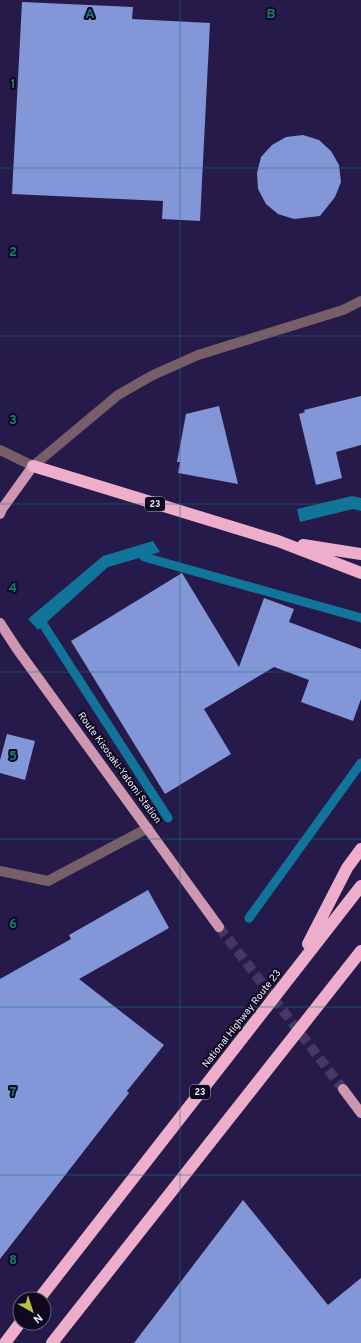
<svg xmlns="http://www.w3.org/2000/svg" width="361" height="1343" viewBox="0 0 361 1343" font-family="Overpass,sans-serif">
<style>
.water{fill:#11749a}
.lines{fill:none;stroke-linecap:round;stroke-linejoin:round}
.stream{stroke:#11749a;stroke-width:9}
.building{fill:#8296d8}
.major-tunnel{stroke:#433964;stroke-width:10;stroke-dasharray:10 5;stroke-linecap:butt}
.minor{stroke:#785e69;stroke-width:10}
.major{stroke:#cd97af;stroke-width:10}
.highway{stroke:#eeadca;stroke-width:12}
.grid{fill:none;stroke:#1a7c75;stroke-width:1;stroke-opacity:0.55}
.labels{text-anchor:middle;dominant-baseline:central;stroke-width:4;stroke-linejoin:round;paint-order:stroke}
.shield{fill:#0e091e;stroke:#a8a5b9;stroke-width:1}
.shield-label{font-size:9px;font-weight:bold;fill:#eae8fb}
.street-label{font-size:10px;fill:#eae8fb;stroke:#0e091e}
.grid-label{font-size:13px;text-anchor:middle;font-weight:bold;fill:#1a7c75;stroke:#0e091e;stroke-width:4;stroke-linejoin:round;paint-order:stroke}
</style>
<rect width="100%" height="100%" fill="#251a49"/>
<path class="water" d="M 352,496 L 361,498 L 361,511 L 353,509 L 300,522 L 297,509 Z
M 153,541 L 160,552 L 108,567 L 38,630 L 28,619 L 103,556 Z"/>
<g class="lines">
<path class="stream" d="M 143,551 L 144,557 L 361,618
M 39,618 L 168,818
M 249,918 L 361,763"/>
</g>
<path class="building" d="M 22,2 L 133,7 L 132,19 L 210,23 L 200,221 L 162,219 L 163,201 L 12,194 Z
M 303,135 L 319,140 L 331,151 L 339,165 L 341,182 L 335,197 L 320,216 L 294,219 L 278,214 L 266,204 L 258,189 L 257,173 L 261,157 L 272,145 L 286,137 Z
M 361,396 L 361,445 L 336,452 L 342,478 L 316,485 L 299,414 L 305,412 L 304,410 Z
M 219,406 L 238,484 L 178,473 L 180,462 L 177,462 L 186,414 Z
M 182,573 L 239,667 L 264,598 L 294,609 L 289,622 L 361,649 L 361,699 L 353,721 L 301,702 L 309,680 L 274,667 L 204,709 L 231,754 L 165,794 L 71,641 Z
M 7,734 L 35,741 L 25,780 L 0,773 L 0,760 Z
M 148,890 L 169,928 L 79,979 L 164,1045 L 127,1091 L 129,1093 L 0,1259 L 0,979 L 71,939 L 69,935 Z
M 243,1200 L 328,1305 L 361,1278 L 361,1343 L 134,1343 Z"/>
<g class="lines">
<path class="major-tunnel" d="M 219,927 L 343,1089"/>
<path class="minor" d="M 0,450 L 33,466 L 118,395 L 153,375 L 198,355 L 343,310 L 361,301
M 0,871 L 48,881 L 148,828"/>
<path class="major" d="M 0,514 L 2,509 L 33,466
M 0,623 L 17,649 L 219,927
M 343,1089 L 361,1113"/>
<path class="highway" d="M 33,466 L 278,541 L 361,573
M 303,545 L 361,554
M 308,944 L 347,868 L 361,849
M 39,1299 L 361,886
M 5,1343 L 20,1323
M 52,1343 L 361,951"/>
</g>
<path class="grid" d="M 180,0 L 180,1343M 0,168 L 361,168M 0,336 L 361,336M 0,504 L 361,504M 0,672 L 361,672M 0,839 L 361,839M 0,1007 L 361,1007M 0,1175 L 361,1175"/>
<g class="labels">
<g class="shield">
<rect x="145" y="497" width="20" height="14" rx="3"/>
<rect x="190" y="1085" width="20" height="14" rx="3"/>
</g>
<g class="shield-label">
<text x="155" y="504">23</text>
<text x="200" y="1092">23</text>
</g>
<g class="street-label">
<text transform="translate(119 768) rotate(54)">Route Kisosaki-Yatomi Station</text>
<text transform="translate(242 1019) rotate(-52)">National Highway Route 23</text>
</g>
</g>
<g class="grid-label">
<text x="90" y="18">A</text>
<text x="271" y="18">B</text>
<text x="13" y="88">1</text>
<text x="13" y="256">2</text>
<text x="13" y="424">3</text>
<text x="13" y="592">4</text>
<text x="13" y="760">5</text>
<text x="13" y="928">6</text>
<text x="13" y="1096">7</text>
<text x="13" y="1264">8</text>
</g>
<g transform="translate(32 1311) rotate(141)"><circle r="19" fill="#0e091e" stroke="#666276"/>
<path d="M0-3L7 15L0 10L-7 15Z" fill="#bcbf43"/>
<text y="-6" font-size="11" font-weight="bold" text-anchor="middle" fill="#eae8fb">N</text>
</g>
</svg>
